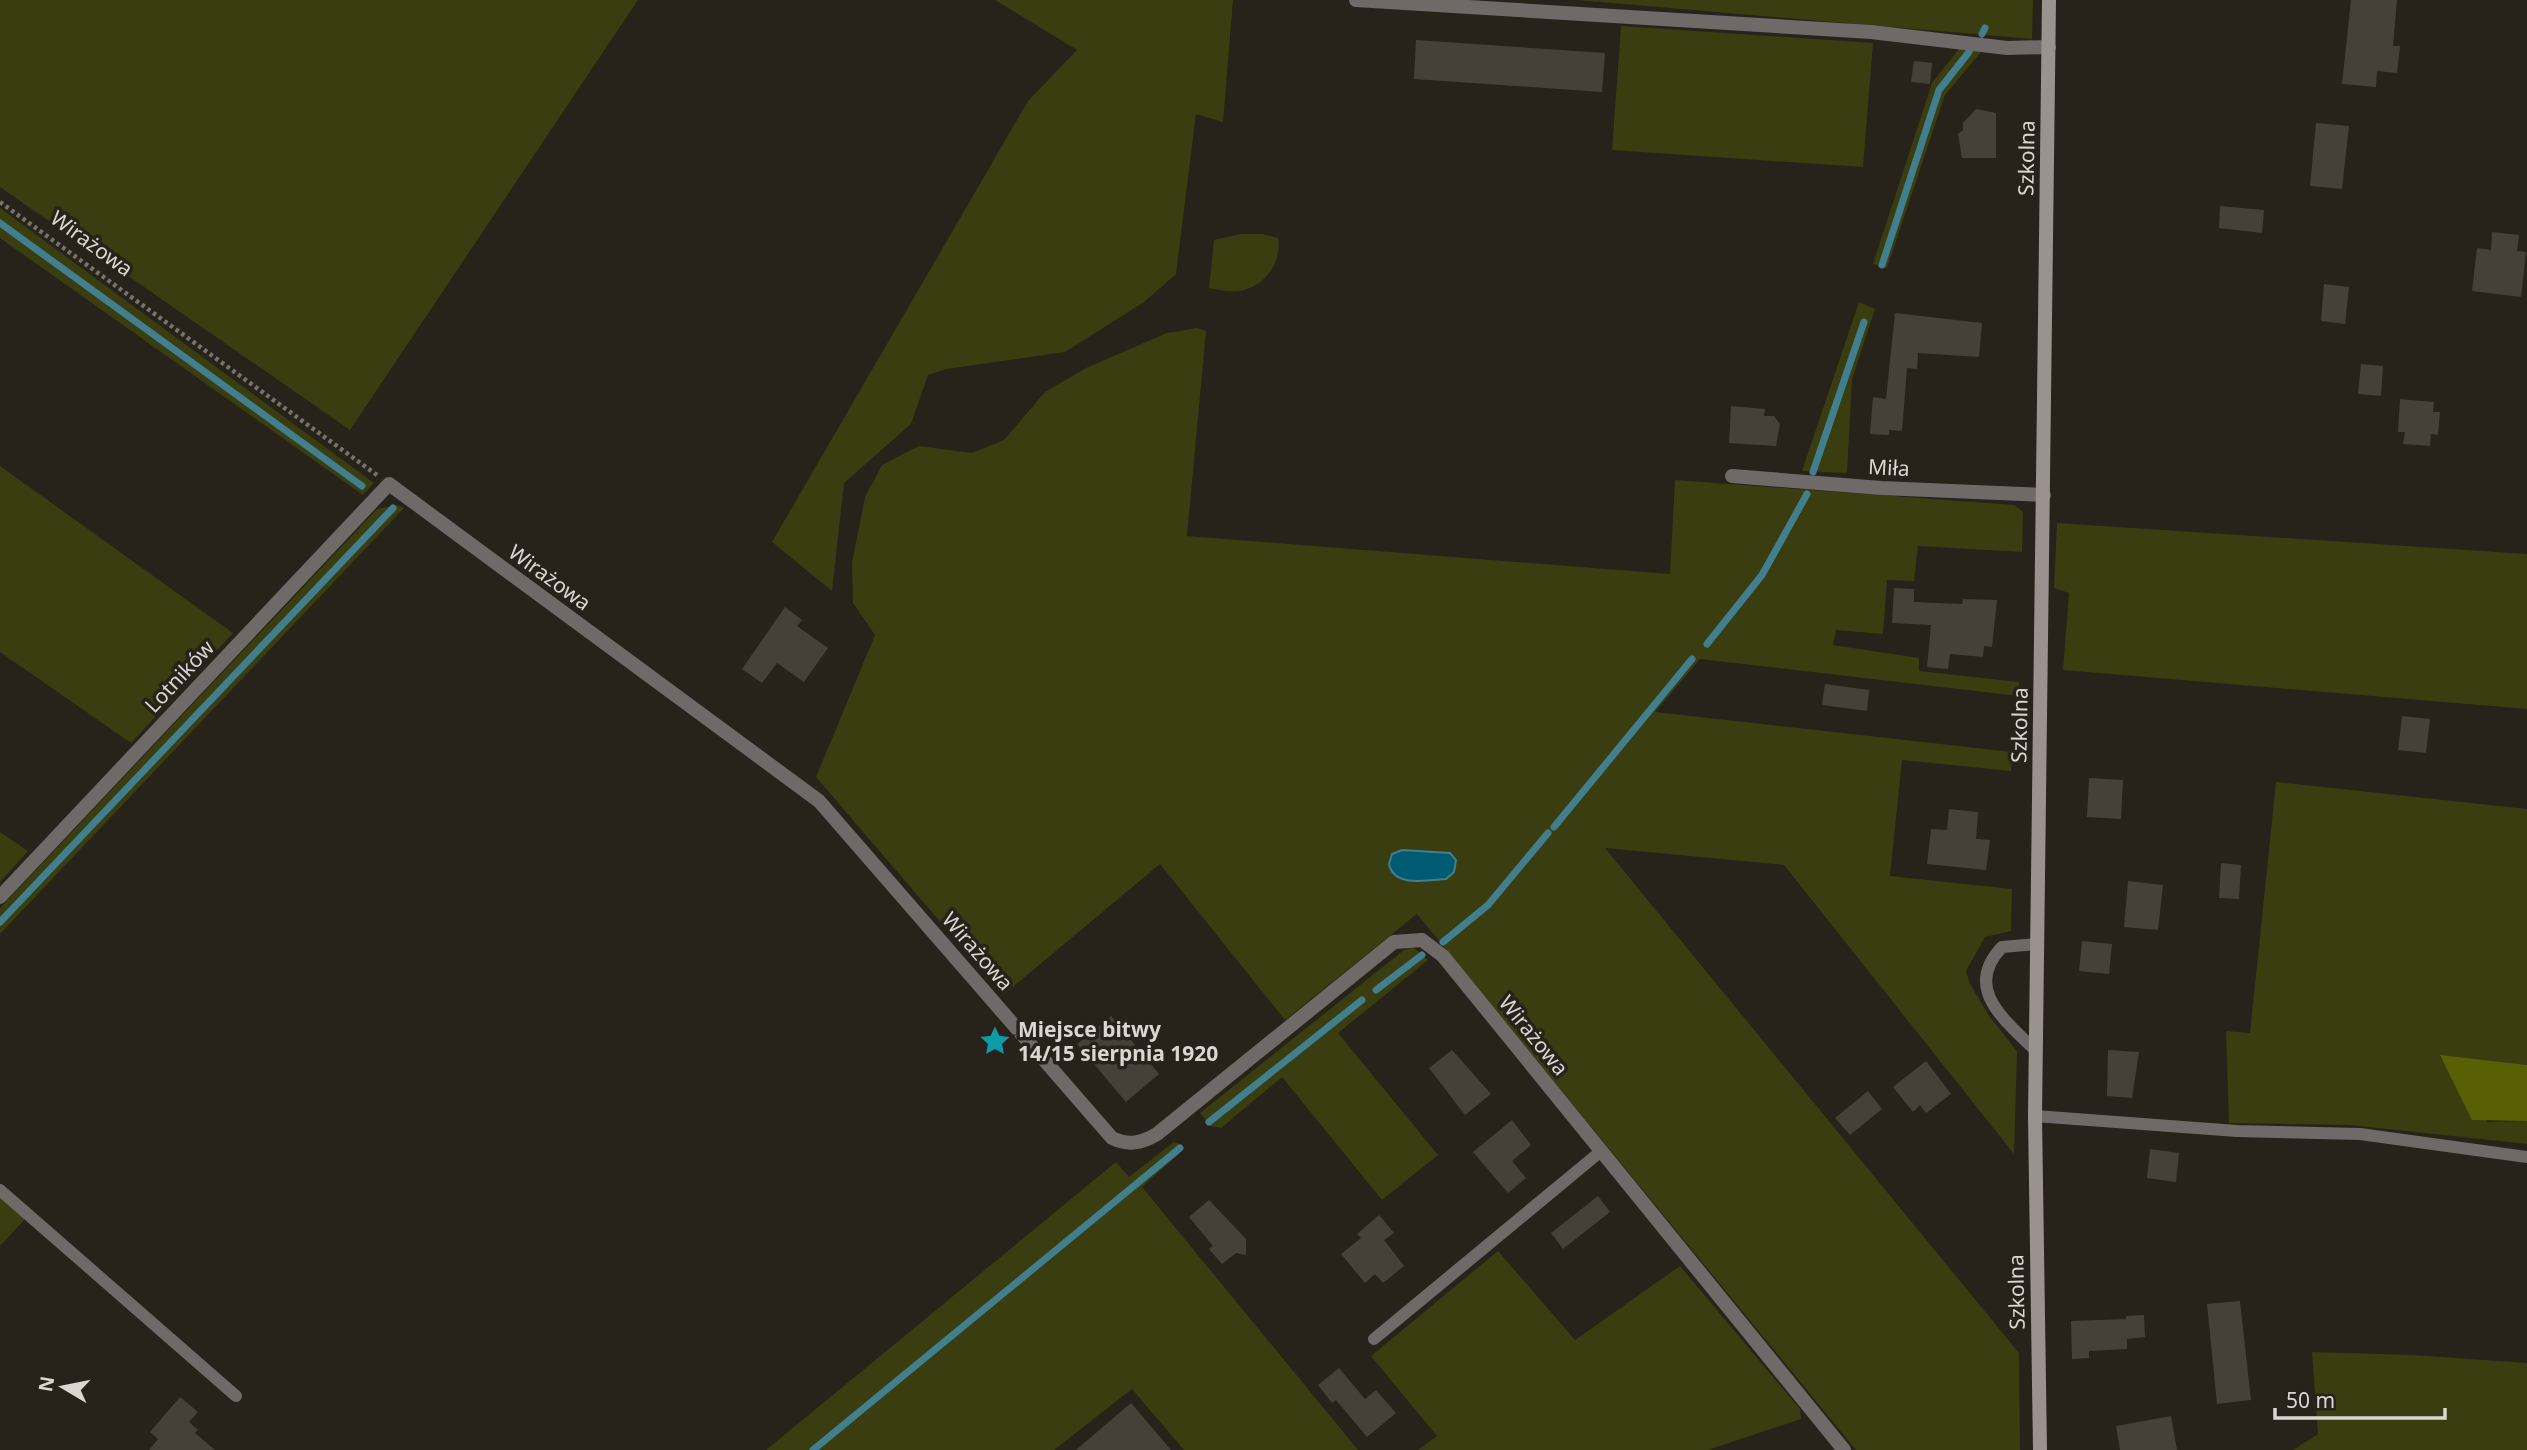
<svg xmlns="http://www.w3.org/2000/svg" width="2527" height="1450" viewBox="0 0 2527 1450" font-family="'Noto Sans',sans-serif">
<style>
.green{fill:#3a3d10}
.forest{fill:#5a5f06}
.water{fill:#005a71;stroke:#417f8e;stroke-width:2}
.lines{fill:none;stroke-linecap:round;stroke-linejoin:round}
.stream{stroke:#417f8e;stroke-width:7}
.building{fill:#464138}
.path{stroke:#77736c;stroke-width:4.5;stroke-dasharray:3.5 3.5;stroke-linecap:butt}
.lane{stroke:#6f6a68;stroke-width:12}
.street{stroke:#6f6a68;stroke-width:14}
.secondary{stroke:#9b9290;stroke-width:14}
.labels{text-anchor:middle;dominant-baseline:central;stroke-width:7;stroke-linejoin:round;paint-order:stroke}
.street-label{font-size:21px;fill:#dad6d1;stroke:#27221a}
.poi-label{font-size:21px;font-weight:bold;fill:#dad6d1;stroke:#27221a;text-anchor:start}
</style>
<rect width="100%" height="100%" fill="#27221a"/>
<path class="green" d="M 0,0 L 638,0 L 350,430 L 0,187 Z
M 995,0 L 1233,0 L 1223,122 L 1196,114 L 1176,274 L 1144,302 L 1065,352 L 946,369 L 928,375 L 911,424 L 844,483 L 832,591 L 772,542 L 1028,101 L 1077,50 Z
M 1577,0 L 2033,0 L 2032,39 Z
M 1621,26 L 1873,43 L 1863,167 L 1612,150 Z
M 1959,49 L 1981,52 L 1945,95 L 1887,268 L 1873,264 L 1932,83 Z
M 0,208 L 374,483 L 363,495 L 0,238 Z
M 1241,234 L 1262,234 L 1278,238 C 1283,262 1264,288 1238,291 C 1229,292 1219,290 1209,288 L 1214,240 Z
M 1859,302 L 1875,309 L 1852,379 L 1847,473 L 1802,471 Z
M 1197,328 L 1206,331 L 1187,536 L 1670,574 L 1675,480 L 2014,505 L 2023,512 L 2022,552 L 1918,546 L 1914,581 L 1887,580 L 1883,634 L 1836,630 L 1833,645 L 1919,658 L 1919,671 L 2019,682 L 2019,696 L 1700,659 L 1655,712 L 2012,752 L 2011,771 L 1902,760 L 1890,876 L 2012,889 L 2011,931 L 1985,937 L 1966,971 L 1970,984 L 1989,1016 L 2017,1051 L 2014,1154 L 1784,865 L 1605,848 L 2019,1353 L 2020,1450 L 1856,1450 L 1417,914 L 1285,1020 L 1160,864 L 1003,995 L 816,777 L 875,635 L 853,603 L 852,563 L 865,497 L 882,465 L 919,446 L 972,453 L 1004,440 L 1045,392 L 1086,368 L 1167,333 Z
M 0,466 L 233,633 L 131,743 L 0,652 Z
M 396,505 L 404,508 L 0,934 L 0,908 L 377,509 Z
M 2057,523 L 2527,554 L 2527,709 L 2063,670 L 2069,593 L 2054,588 Z
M 2276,782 L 2527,809 L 2527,1065 L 2440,1056 L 2487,1122 L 2527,1121 L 2527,1144 L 2350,1125 L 2229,1123 L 2226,1031 L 2250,1033 Z
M 0,832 L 28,851 L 0,882 Z
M 1413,947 L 1428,960 L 1338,1033 L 1438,1155 L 1382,1200 L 1282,1077 L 1221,1128 L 1210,1126 L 1200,1113 L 1404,950 Z
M 1174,1142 L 1179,1144 L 1179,1154 L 1142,1187 L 1358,1450 L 1184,1450 L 1132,1389 L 1054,1450 L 766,1450 L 1116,1162 L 1129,1177 Z
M 0,1195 L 26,1218 L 0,1246 Z
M 1498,1251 L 1575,1340 L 1680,1266 L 1800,1409 L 1801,1419 L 1708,1450 L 1418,1450 L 1437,1436 L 1371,1356 Z
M 2312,1352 L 2413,1355 L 2527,1363 L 2527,1450 L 2293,1450 L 2318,1434 Z"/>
<path class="forest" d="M 2440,1055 L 2527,1065 L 2527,1121 L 2472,1120 Z"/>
<path class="water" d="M 1402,850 L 1450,853 L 1456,860 L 1454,872 L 1446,879 C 1428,880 1394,888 1389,864 L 1392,854 Z"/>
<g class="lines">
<path class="stream" d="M 1982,34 L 1985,28
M 0,223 L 362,486
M 1882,265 L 1939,90 L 1969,52
M 1813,472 L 1864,322
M 1707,644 L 1762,575 L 1807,494
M 1554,827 L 1692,659
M 0,922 L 393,508
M 1443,942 L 1488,905 L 1548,833
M 1376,990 L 1422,955
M 1209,1122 L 1362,1000
M 813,1450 L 1180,1148"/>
</g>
<path class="building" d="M 2351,0 L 2397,0 L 2393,46 L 2400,46 L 2397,73 L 2377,71 L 2376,87 L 2342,84 Z
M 1416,40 L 1605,53 L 1602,92 L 1414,79 Z
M 1914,61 L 1932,63 L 1930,84 L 1911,82 Z
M 1976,109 L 1996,113 L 1996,158 L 1962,158 L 1958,134 L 1963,130 L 1963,123 Z
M 2316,123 L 2349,126 L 2342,189 L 2310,186 Z
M 2220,206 L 2264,210 L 2262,233 L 2219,228 Z
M 2492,232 L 2519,235 L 2517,251 L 2526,252 L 2521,297 L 2472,291 L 2477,248 L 2491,250 Z
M 2324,284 L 2349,287 L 2345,324 L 2321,321 Z
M 1895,313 L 1982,323 L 1979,357 L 1918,353 L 1917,369 L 1907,368 L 1902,431 L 1889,430 L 1889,435 L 1870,434 L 1873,397 L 1886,399 Z
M 2361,364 L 2383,366 L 2381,396 L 2358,394 Z
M 2400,399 L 2434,402 L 2433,412 L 2440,412 L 2438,435 L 2431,434 L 2430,446 L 2403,444 L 2405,432 L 2398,432 Z
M 1731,406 L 1765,409 L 1764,416 L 1774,416 L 1780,424 L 1776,446 L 1729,443 Z
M 1894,588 L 1914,589 L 1914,602 L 1962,604 L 1963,599 L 1997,600 L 1992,647 L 1984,646 L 1983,657 L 1950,654 L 1948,669 L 1927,667 L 1931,625 L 1892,623 Z
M 785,607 L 802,620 L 797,626 L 828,648 L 804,682 L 777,663 L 762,683 L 742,669 Z
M 1825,684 L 1869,690 L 1867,711 L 1822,705 Z
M 2402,716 L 2430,719 L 2426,753 L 2398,750 Z
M 2089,778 L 2123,780 L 2121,819 L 2087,817 Z
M 1949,809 L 1978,812 L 1976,839 L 1990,840 L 1986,870 L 1927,864 L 1931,829 L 1947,830 Z
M 2221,863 L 2241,865 L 2239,899 L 2219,898 Z
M 2128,881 L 2163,885 L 2158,930 L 2124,927 Z
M 2082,941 L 2112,944 L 2109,974 L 2079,971 Z
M 1111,1016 L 1159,1074 L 1126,1102 L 1077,1044 Z
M 1452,1050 L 1491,1094 L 1465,1115 L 1429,1068 Z
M 2108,1050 L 2139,1052 L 2132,1098 L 2107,1096 Z
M 1926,1061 L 1951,1094 L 1926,1113 L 1920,1105 L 1913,1112 L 1893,1087 Z
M 1868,1091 L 1882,1109 L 1850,1135 L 1835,1118 Z
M 1512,1120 L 1531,1145 L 1512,1161 L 1526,1178 L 1508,1193 L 1473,1152 Z
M 2150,1149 L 2179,1153 L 2176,1182 L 2147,1178 Z
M 1598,1196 L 1610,1212 L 1563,1249 L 1551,1233 Z
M 1209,1200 L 1246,1239 L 1246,1255 L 1236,1253 L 1222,1264 L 1209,1249 L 1213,1246 L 1189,1217 Z
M 1379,1215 L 1394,1233 L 1384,1240 L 1404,1266 L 1383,1283 L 1375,1274 L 1365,1283 L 1341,1254 L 1361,1238 L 1357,1234 Z
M 2240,1301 L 2251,1400 L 2217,1404 L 2207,1304 Z
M 2144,1315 L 2145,1337 L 2127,1339 L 2127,1349 L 2089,1351 L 2089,1358 L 2072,1359 L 2071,1321 L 2126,1319 L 2126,1316 Z
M 1339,1368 L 1365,1399 L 1376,1390 L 1396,1413 L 1367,1437 L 1336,1400 L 1332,1403 L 1318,1385 Z
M 180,1397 L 198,1412 L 189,1422 L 198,1430 L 195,1433 L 215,1450 L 149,1450 L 158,1439 L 150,1432 Z
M 1131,1403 L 1171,1450 L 1076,1450 Z
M 2171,1416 L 2177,1450 L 2120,1450 L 2116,1426 Z"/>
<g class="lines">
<path class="path" d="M 0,202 L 377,475"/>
<path class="lane" d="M 2036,1051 C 2006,1021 1962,989 2002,947 L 2037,944
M 2035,1116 L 2237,1131 L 2360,1134 L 2527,1157
M 0,1190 L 236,1396
M 1374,1339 L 1600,1152"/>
<path class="street" d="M 1356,0 L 1871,32 L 2007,48 L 2049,47
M 1732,476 L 1881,488 L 2044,495
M 0,897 L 389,484 L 819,801 L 1112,1138 C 1129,1146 1142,1143 1157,1134 L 1394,942 L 1422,940 L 1443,956 L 1844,1450"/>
<path class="secondary" d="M 2040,1450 L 2035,1116 L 2049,0"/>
</g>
<defs>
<g id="sight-bare" transform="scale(2.415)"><path d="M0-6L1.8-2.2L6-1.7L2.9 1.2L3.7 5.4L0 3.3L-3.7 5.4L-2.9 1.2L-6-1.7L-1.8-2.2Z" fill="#0f9aa8" stroke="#27221a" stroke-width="2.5" paint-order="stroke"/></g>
</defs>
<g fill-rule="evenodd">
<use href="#sight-bare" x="995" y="1041"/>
</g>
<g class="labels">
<g class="street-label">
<text transform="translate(2026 158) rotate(-89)">Szkolna</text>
<text transform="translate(92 243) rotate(36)">Wirażowa</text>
<text transform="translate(1889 467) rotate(3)">Miła</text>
<text transform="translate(550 577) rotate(36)">Wirażowa</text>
<text transform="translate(179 676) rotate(-47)">Lotników</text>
<text transform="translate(2019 725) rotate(-89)">Szkolna</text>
<text transform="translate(978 951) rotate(49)">Wirażowa</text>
<text transform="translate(1534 1035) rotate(51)">Wirażowa</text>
<text transform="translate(2016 1292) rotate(-91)">Szkolna</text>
</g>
<g class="poi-label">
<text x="1018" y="1029">Miejsce bitwy<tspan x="1018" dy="24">14/15 sierpnia 1920</tspan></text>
</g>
</g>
<g transform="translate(63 1387) rotate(280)" stroke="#27221a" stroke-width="5" paint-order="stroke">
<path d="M0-5L12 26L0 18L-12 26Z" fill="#dad6d1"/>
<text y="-10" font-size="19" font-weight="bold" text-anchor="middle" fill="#dad6d1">N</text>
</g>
<path d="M2275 1408v10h170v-10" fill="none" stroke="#dad6d1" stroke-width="3.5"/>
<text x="2286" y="1408" font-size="21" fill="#dad6d1" stroke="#27221a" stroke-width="5" paint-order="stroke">50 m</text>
</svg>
